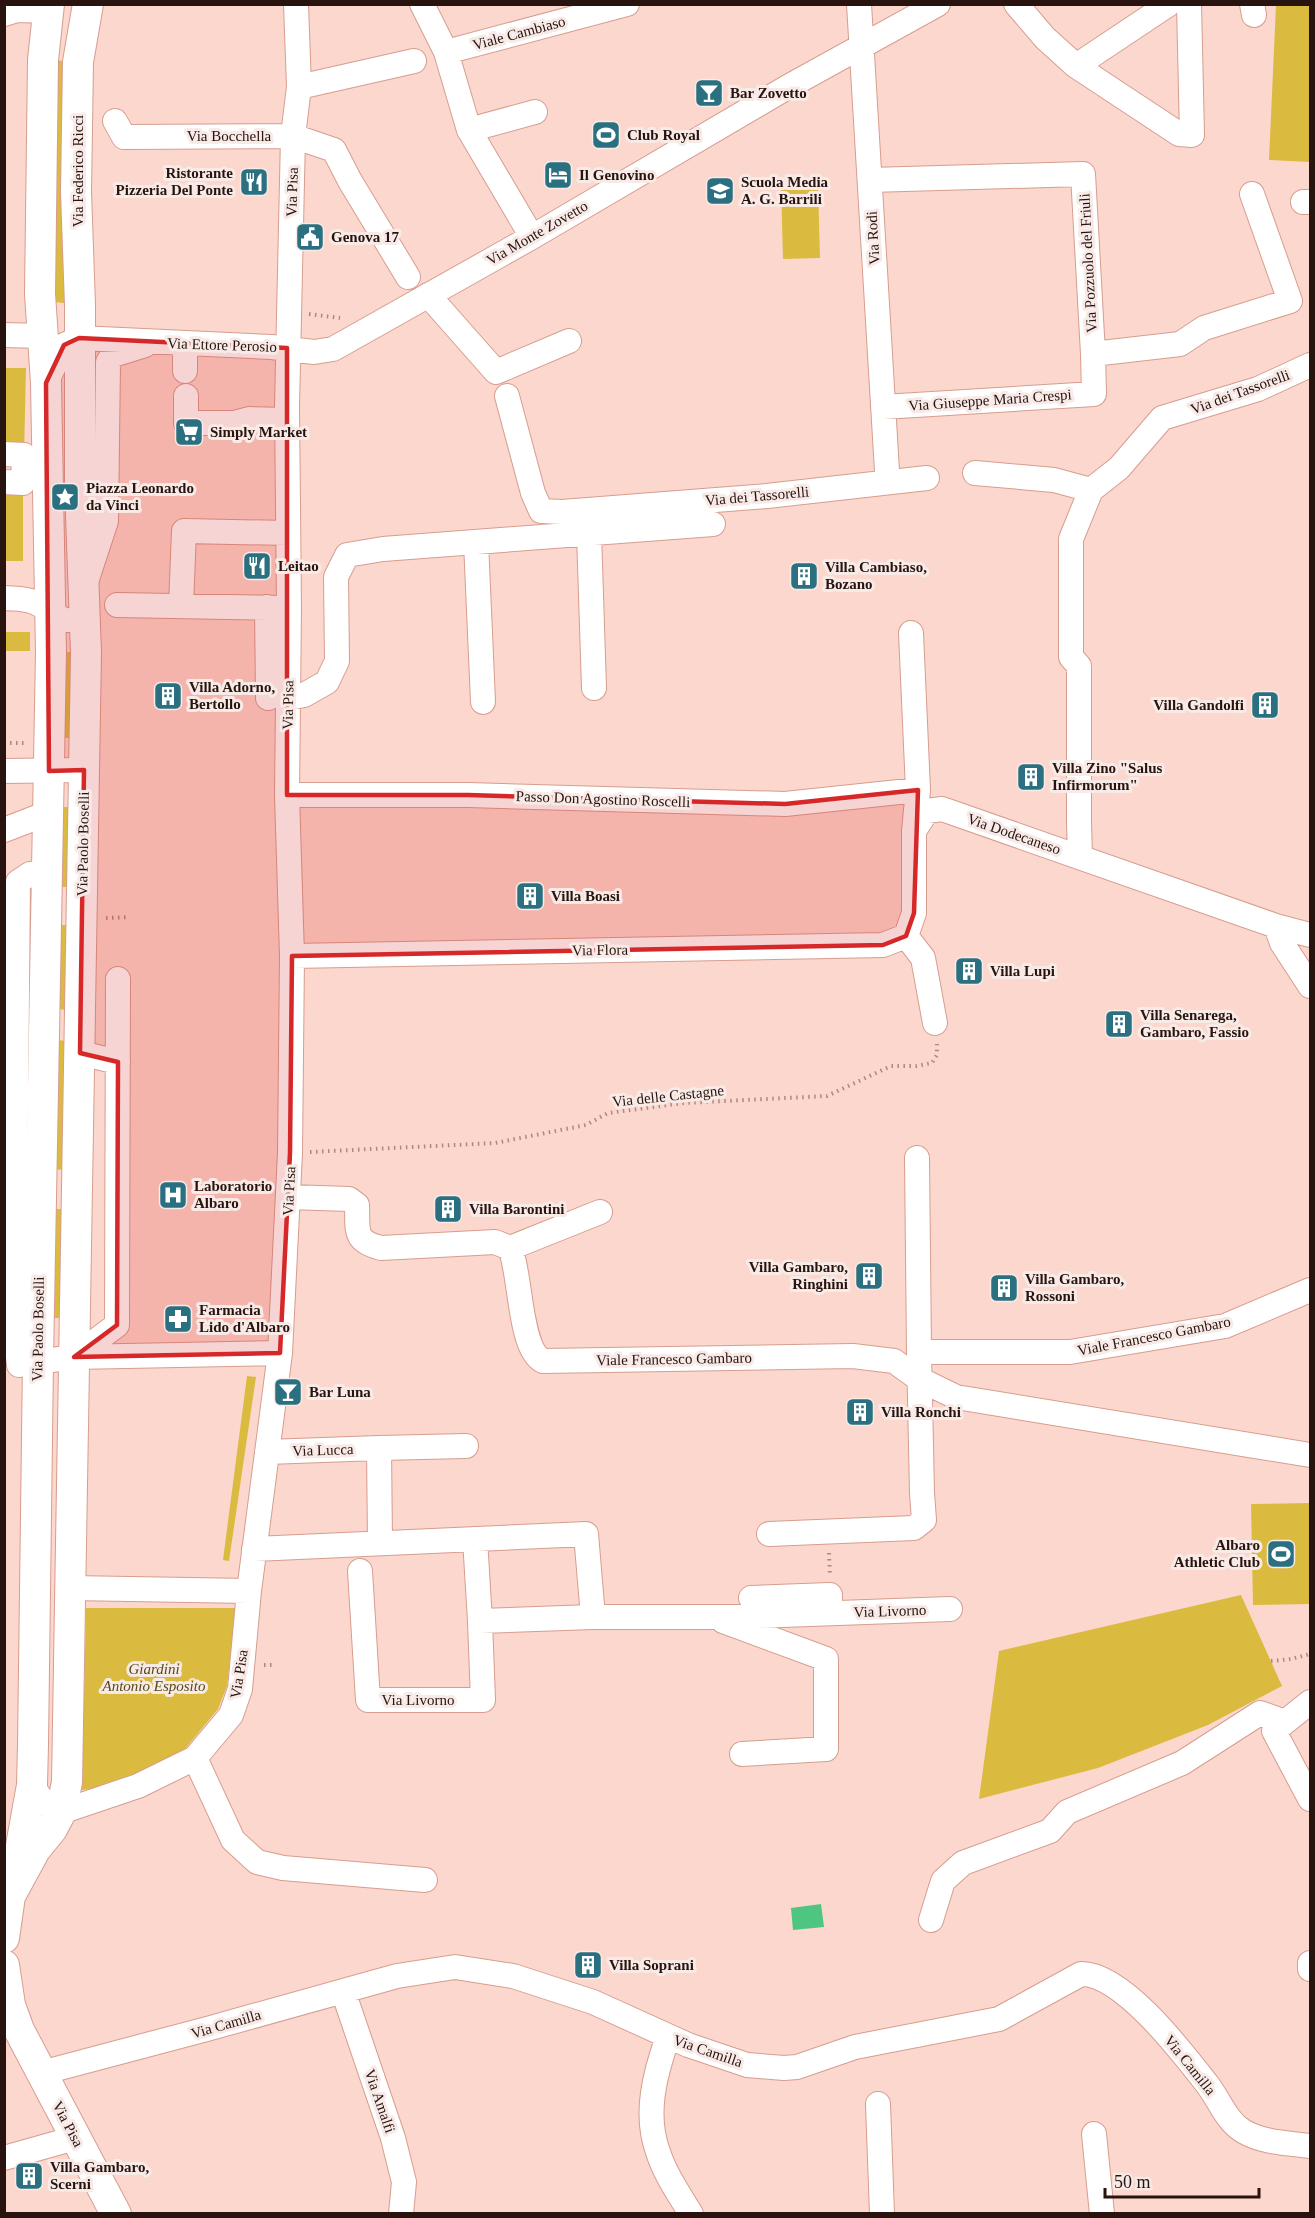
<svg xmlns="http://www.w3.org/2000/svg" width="1315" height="2218" viewBox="0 0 1315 2218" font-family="Georgia,serif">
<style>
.green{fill:#dabb3f}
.water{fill:#4ec681}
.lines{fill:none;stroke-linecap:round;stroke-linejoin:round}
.minor-casing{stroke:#d79d8f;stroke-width:26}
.major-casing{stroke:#d79d8f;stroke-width:32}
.path{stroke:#a88a82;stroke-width:4;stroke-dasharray:1.5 4.5;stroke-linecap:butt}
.minor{stroke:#fff;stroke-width:24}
.major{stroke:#fff;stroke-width:30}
.marked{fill:#d62828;fill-opacity:0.2;stroke:#d62828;stroke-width:4.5;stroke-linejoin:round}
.labels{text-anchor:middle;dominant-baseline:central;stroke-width:6;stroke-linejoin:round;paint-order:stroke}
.street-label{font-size:15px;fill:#28130e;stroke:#f7eae7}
.poi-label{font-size:15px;font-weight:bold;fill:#28130e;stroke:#f7eae7;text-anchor:start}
.park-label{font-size:15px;font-style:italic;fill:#574a16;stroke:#f7eae7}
</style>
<rect width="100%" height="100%" fill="#fcd7cd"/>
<path class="green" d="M 1276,5 L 1310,5 L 1310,162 L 1269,160 Z
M 57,60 L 69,62 L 67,299 L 64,303 L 54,302 Z
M 781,186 L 818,186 L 820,258 L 783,259 Z
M 5,368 L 26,368 L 24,455 L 5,454 Z
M 5,482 L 23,483 L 23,561 L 5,561 Z
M 5,632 L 30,632 L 30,651 L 5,651 Z
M 64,652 L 74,652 L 72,738 L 63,738 Z
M 62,807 L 71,807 L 70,887 L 60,887 Z
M 59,925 L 69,925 L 67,1010 L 58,1009 Z
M 57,1040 L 67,1041 L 64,1169 L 55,1170 Z
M 54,1209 L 64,1209 L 61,1318 L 52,1318 Z
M 247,1376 L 256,1377 L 229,1561 L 223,1560 Z
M 1310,1503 L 1310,1604 L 1253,1605 L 1251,1504 Z
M 1241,1595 L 1282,1686 L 1208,1725 L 1098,1768 L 979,1799 L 999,1651 Z
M 86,1608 L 236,1608 L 227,1686 L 218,1709 L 185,1749 L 136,1776 L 104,1787 L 82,1790 Z"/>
<path class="water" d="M 821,1904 L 824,1927 L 793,1930 L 791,1908 Z"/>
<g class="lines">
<g class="minor-casing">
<path id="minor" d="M 422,4 L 446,52 L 469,130 L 532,237
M 859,4 L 887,471
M 1016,4 L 1045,38 L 1076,66 L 1169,4
M 1252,4 L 1254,15
M 4,14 L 17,10 L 48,11
M 446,52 L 627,4
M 1076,66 L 1179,134 L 1192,135 L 1189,4
M 299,87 L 414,61
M 115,121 L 124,137 L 293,136 L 334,150 L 350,181 L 408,277
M 469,130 L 535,112
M 870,180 L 1083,174 L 1093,354 L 1094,394 L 883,407
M 1303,202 L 1310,202
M 428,295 L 496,372 L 569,341
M 4,335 L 42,336
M 1093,354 L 1180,344 L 1204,328 L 1290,301 L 1252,194
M 185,371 L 185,343
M 46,383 L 64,345 L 79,338 L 271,347 L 314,352 L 333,349 L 532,237 L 786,88 L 938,4
M 186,396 L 186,423 L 234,423 L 249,419 L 287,420
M 507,396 L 533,493 L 541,511 L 562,512 L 767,496 L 927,478
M 4,454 L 24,455 L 23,483 L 4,482
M 975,473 L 1054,480 L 1091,490
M 589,533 L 594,688
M 476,542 L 483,702
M 87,579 L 106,521 L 108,362 L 113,355 L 145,345
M 4,598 C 14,599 24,598 34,602 C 57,611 58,628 86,616
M 117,605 L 289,608
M 181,606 L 184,531 L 288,533
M 267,607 L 268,698
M 289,698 L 304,695 L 327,682 L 337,661 L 336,577 L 347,555 L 383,549 L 713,524
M 4,771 L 84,770
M 287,795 L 468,795 L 785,804 L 918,790
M 4,830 L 48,813
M 914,831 L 927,811 L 942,809 L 1276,926 L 1310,935
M 1080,857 L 1079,822 L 1079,666 L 1071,657 L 1071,539 L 1091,490 L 1119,468 L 1162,418 L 1258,389 L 1310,365
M 1276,926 L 1282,943 L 1310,986
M 906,936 L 923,958 L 935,1023
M 292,956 L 883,945 L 906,936 L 914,913 L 914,831 L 918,790 L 911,633
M 80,1053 L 118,1062
M 289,1197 L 349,1199 L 357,1205 C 358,1231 353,1241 381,1248 L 495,1242 L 510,1248 C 521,1273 519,1350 543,1361 L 853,1356 L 894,1361 L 919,1379 L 956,1397 L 1310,1455
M 510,1248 L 600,1212
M 919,1352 L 1070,1352 L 1225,1326 L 1310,1290
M 74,1357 L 117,1325 L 118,979
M 22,1364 L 74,1357 L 280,1353
M 19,1365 L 14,1323 L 18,882 L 30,874 L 46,873
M 379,1448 L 466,1446
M 267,1452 L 379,1448 L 380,1542
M 769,1534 L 914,1528 L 924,1520 L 922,1493 L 919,1352 L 917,1158
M 475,1539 L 480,1621 L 593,1617 L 729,1617 L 950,1609
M 254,1549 L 586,1534 L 593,1617
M 360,1571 L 368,1700 L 483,1700 L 480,1621
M 70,1588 L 249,1591
M 751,1598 L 830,1595 L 830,1613
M 723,1621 L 826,1659 L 826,1749 L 742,1754
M 1310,1702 L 1274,1731 L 1310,1799
M 195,1758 L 233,1840 L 257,1862 L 283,1868 L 425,1880
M 32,1785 L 44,1803 L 61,1812 L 138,1786 L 195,1758 L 231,1715 L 240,1689 L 249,1591 L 280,1353 L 290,1153 L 292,956 L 287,795 L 289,608 L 287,407 L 293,136 L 299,87 L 296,4
M 931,1920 L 943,1881 L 963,1863 L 1050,1831 L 1067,1812 L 1182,1763 L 1260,1713 L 1285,1722
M 1310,1963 L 1310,1969
M 343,1991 L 393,2138 L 404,2182 L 401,2214
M 668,2037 C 655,2073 644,2114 658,2152 C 665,2174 679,2194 691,2214
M 41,2073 L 207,2029 L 397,1976 L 455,1967 L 513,1976 L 593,2002 L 688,2045 L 747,2065 L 784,2068 L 797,2067 L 855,2047 L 999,2019 L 1081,1974 C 1122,1973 1182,2052 1207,2084 C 1219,2099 1226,2121 1243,2131 C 1263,2143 1288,2143 1310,2146
M 878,2104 L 882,2214
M 1094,2134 L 1102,2214
M 4,2158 L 75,2138"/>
</g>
<g class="major-casing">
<path id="major" d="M 17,1868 L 32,1785 L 33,1745 L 38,1361 L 51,652 L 46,383 L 40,294 L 43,60 L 49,4
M 4,1938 L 10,1896 L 35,1850 L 52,1829 L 61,1812 L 67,1782 L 86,653 L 80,487 L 80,305 L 76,192 L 78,62 L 88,4
M 4,1965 L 10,2005 L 19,2030 L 116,2214"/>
</g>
<path class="path" d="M 309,314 L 340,318
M 4,743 L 27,743
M 106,918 L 129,917
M 310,1152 L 495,1143 L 586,1125 L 608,1113 L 684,1103 L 827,1096 L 891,1066 L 916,1066 L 932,1063 L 937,1055 L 937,1044
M 829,1553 L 830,1576
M 1271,1661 L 1291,1659 L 1310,1654
M 264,1665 L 275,1665"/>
<use href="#minor" class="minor"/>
<use href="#major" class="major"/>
</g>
<path class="marked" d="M 79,338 L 287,348 L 287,795 L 468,795 L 785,804 L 918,790 L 914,913 L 906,936 L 883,945 L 292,956 L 290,1153 L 280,1353 L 74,1357 L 117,1325 L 118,1062 L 80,1053 L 84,770 L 49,771 L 46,383 L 64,345 Z"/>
<defs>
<g id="bar-square" transform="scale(1.5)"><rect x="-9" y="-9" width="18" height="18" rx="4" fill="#2b7080" stroke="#f7eae7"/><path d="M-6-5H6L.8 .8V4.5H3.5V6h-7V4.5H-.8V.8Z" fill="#fff"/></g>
<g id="stadium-square" transform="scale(1.5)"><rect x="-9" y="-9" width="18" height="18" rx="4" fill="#2b7080" stroke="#f7eae7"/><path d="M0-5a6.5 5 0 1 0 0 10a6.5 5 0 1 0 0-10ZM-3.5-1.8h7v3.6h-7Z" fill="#fff"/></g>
<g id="hotel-square" transform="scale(1.5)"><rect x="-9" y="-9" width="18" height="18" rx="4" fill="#2b7080" stroke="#f7eae7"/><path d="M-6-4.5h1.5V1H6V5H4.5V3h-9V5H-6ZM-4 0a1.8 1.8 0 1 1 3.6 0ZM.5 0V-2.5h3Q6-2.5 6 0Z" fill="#fff"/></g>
<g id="restaurant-square" transform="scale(1.5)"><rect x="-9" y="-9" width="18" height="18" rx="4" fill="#2b7080" stroke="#f7eae7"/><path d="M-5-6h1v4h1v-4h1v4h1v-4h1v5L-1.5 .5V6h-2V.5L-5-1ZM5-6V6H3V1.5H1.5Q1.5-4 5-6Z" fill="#fff"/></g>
<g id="school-square" transform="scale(1.5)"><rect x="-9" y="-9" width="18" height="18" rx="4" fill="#2b7080" stroke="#f7eae7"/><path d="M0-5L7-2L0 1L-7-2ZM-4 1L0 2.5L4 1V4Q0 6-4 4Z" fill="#fff"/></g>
<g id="civic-square" transform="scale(1.5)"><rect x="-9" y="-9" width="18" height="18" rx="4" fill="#2b7080" stroke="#f7eae7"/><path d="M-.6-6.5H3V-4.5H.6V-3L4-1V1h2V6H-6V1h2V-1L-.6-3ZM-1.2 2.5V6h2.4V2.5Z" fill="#fff"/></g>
<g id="supermarket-square" transform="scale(1.5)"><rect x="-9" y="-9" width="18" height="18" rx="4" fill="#2b7080" stroke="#f7eae7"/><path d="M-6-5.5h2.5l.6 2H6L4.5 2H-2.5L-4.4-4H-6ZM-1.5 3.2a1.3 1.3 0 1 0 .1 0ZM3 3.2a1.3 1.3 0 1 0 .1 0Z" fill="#fff"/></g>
<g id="sight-square" transform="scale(1.5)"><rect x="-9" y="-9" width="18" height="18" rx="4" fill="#2b7080" stroke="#f7eae7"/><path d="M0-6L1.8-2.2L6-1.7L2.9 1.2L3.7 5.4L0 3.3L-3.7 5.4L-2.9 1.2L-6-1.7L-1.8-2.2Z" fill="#fff"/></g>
<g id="building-square" transform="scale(1.5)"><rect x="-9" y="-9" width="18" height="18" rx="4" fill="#2b7080" stroke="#f7eae7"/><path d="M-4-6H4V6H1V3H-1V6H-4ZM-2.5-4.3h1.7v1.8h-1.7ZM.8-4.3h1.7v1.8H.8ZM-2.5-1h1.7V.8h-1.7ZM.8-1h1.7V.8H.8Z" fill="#fff"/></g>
<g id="hospital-square" transform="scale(1.5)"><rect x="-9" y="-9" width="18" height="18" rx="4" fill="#2b7080" stroke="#f7eae7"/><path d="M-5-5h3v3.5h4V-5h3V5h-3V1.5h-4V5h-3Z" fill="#fff"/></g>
<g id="pharmacy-square" transform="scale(1.5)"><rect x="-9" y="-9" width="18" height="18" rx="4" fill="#2b7080" stroke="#f7eae7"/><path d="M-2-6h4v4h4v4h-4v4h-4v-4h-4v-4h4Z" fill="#fff"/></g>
</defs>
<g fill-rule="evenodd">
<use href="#bar-square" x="709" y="93"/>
<use href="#stadium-square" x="606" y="135"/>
<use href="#hotel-square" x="558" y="175"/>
<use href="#restaurant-square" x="254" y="182"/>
<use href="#school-square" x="720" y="191"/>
<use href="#civic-square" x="310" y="237"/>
<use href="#supermarket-square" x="189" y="432"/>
<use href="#sight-square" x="65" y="497"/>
<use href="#restaurant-square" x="257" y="566"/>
<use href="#building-square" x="804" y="576"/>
<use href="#building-square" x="168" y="696"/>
<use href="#building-square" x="1265" y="705"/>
<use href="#building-square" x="1031" y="777"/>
<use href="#building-square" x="530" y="896"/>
<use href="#building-square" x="969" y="971"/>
<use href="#building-square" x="1119" y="1024"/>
<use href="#hospital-square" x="173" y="1195"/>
<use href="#building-square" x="448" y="1209"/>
<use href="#building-square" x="869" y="1276"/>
<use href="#building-square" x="1004" y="1288"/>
<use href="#pharmacy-square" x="178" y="1319"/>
<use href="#bar-square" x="288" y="1392"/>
<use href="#building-square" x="860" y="1412"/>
<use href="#stadium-square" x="1281" y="1554"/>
<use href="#building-square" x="588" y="1965"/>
<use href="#building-square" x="29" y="2176"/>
</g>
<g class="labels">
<g class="street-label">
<text transform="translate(519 33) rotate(-15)">Viale Cambiaso</text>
<text x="229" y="136">Via Bocchella</text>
<text transform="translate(78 171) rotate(-90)">Via Federico Ricci</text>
<text transform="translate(292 192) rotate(-88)">Via Pisa</text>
<text transform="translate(537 233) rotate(-30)">Via Monte Zovetto</text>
<text transform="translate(873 238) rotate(-93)">Via Rodi</text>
<text transform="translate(1088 263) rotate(-93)">Via Pozzuolo del Friuli</text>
<text transform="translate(222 345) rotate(2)">Via Ettore Perosio</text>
<text transform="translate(1240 392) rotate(-20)">Via dei Tassorelli</text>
<text transform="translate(990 400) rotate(-4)">Via Giuseppe Maria Crespi</text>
<text transform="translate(757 496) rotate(-5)">Via dei Tassorelli</text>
<text transform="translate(288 705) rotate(-89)">Via Pisa</text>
<text transform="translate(603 799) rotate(2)">Passo Don Agostino Roscelli</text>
<text transform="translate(1014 834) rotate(19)">Via Dodecaneso</text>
<text transform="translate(83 844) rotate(-89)">Via Paolo Boselli</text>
<text transform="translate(600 950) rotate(-1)">Via Flora</text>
<text transform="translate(668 1096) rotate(-6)">Via delle Castagne</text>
<text transform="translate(289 1191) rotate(-87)">Via Pisa</text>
<text transform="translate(38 1329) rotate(-89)">Via Paolo Boselli</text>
<text transform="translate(1154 1336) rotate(-11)">Viale Francesco Gambaro</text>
<text transform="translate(674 1359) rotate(-1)">Viale Francesco Gambaro</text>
<text transform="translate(323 1450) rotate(-2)">Via Lucca</text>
<text transform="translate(890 1611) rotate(-2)">Via Livorno</text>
<text transform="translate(239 1674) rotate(-81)">Via Pisa</text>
<text x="418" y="1700">Via Livorno</text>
<text transform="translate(226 2024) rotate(-16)">Via Camilla</text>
<text transform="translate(708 2051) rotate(19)">Via Camilla</text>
<text transform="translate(1190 2065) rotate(51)">Via Camilla</text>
<text transform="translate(380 2101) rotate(71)">Via Amalfi</text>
<text transform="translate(68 2124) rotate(62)">Via Pisa</text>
</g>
<g class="poi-label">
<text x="730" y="93">Bar Zovetto</text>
<text x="627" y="135">Club Royal</text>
<text x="233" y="173" text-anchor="end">Ristorante<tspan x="233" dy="17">Pizzeria Del Ponte</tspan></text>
<text x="579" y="175">Il Genovino</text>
<text x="741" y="182">Scuola Media<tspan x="741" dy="17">A. G. Barrili</tspan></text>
<text x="331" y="237">Genova 17</text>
<text x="210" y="432">Simply Market</text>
<text x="86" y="488">Piazza Leonardo<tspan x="86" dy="17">da Vinci</tspan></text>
<text x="278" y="566">Leitao</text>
<text x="825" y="567">Villa Cambiaso,<tspan x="825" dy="17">Bozano</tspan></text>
<text x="189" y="687">Villa Adorno,<tspan x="189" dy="17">Bertollo</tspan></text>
<text x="1244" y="705" text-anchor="end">Villa Gandolfi</text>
<text x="1052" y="768">Villa Zino "Salus<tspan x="1052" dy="17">Infirmorum"</tspan></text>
<text x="551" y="896">Villa Boasi</text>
<text x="990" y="971">Villa Lupi</text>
<text x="1140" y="1015">Villa Senarega,<tspan x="1140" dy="17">Gambaro, Fassio</tspan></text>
<text x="194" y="1186">Laboratorio<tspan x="194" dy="17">Albaro</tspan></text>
<text x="469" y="1209">Villa Barontini</text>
<text x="848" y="1267" text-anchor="end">Villa Gambaro,<tspan x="848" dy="17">Ringhini</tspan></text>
<text x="1025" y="1279">Villa Gambaro,<tspan x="1025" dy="17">Rossoni</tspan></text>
<text x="199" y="1310">Farmacia<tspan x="199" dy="17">Lido d'Albaro</tspan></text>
<text x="309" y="1392">Bar Luna</text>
<text x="881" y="1412">Villa Ronchi</text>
<text x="1260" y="1545" text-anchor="end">Albaro<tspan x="1260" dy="17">Athletic Club</tspan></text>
<text x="609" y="1965">Villa Soprani</text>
<text x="50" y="2167">Villa Gambaro,<tspan x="50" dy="17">Scerni</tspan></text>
</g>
<g class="park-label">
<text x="154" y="1669">Giardini<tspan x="154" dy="17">Antonio Esposito</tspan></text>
</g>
</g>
<rect width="1315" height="2218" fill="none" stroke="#28130e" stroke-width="12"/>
<path d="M1105 2188v9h154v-9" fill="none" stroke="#28130e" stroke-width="3"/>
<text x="1114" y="2188" font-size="18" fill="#28130e" stroke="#f7eae7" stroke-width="4.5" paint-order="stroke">50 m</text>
</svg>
